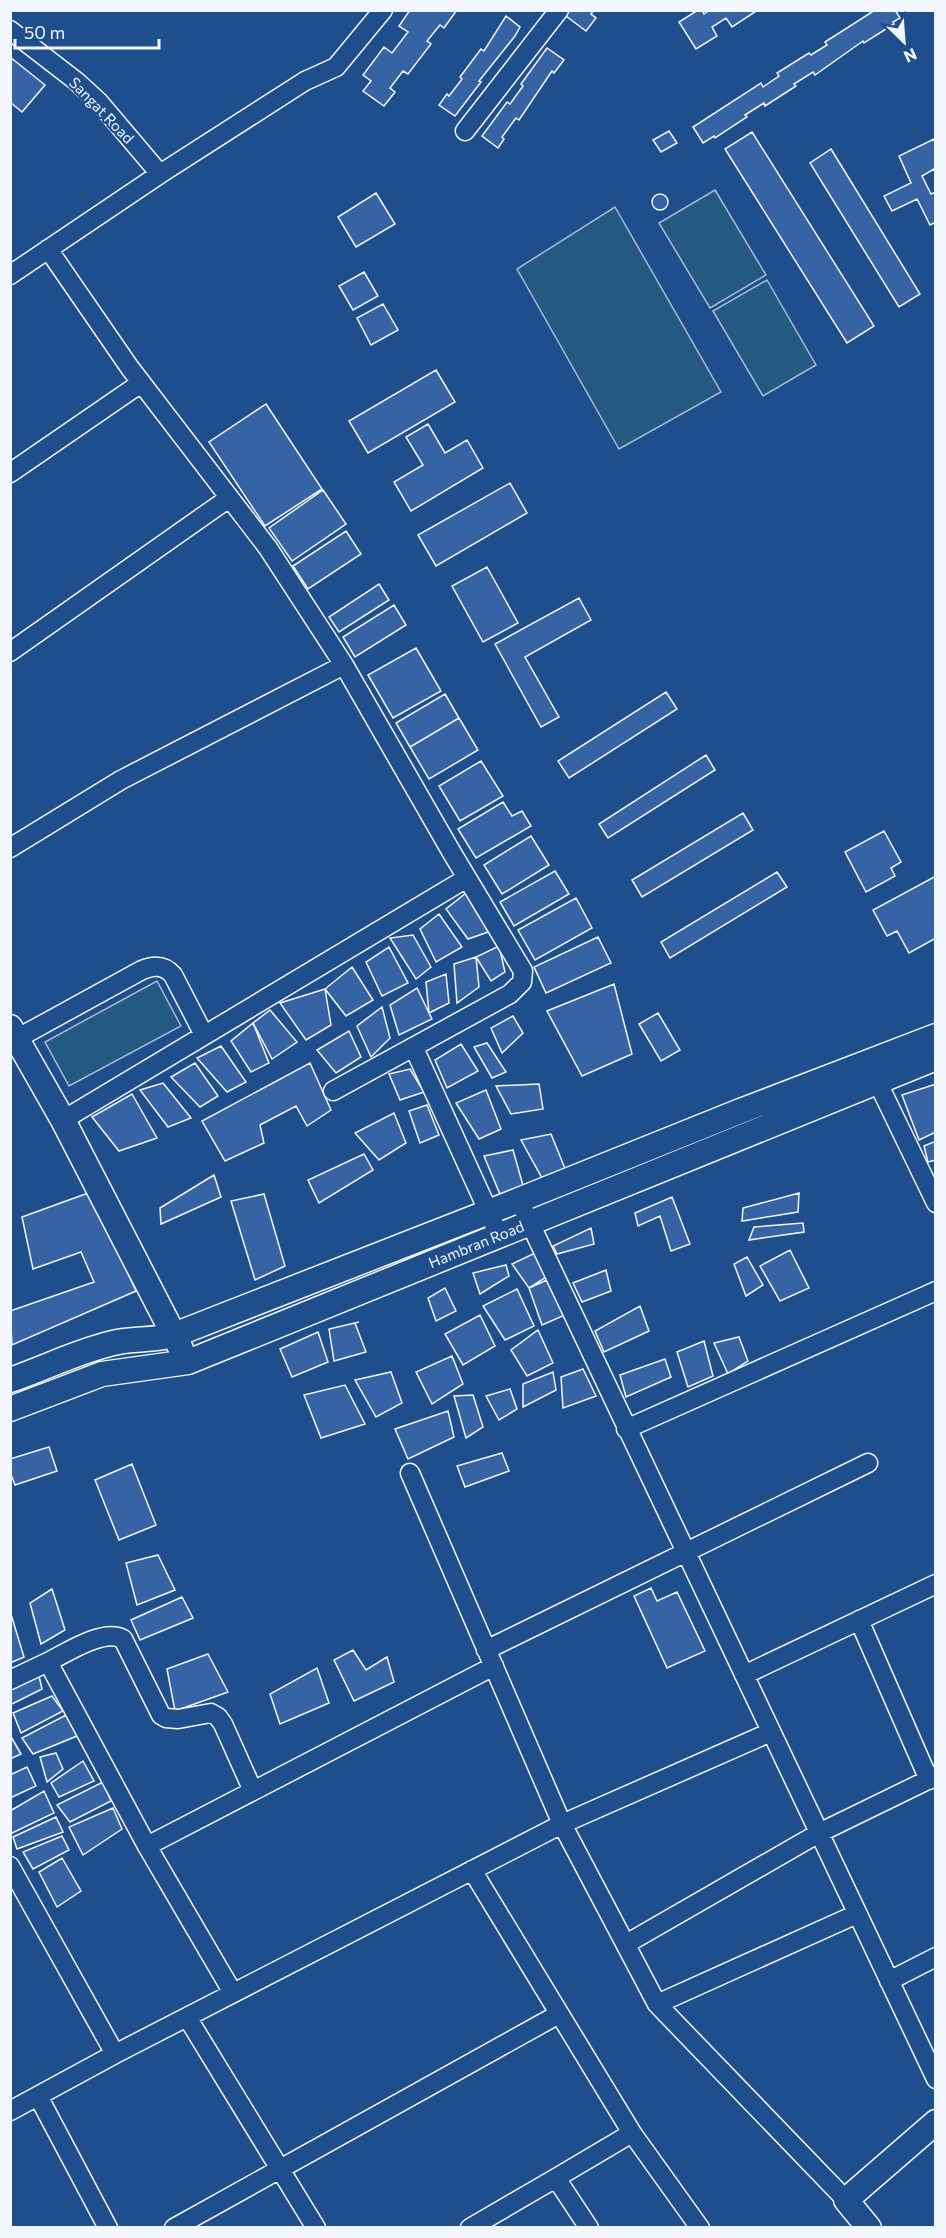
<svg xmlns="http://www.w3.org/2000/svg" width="946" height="2238" viewBox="0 0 946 2238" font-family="Commissioner,sans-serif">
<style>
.green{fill:#245a82;stroke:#a8bbd7;stroke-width:1.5}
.building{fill:#3563a3;stroke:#f2f6ff;stroke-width:1.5}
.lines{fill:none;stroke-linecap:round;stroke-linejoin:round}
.street-casing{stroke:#f2f6ff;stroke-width:21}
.secondary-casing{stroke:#f2f6ff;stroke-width:27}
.street{stroke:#1f4e8c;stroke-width:18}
.secondary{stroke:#1f4e8c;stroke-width:24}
.labels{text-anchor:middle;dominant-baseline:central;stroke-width:4.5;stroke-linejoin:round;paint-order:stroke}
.street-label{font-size:15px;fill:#f2f6ff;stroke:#1f4e8c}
</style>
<rect width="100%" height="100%" fill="#1f4e8c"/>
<path class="green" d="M 715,190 L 766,275 L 710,308 L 659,223 Z
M 615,207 L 721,392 L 619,449 L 517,269 Z
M 767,280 L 816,365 L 763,396 L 713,311 Z
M 157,981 L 181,1026 L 69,1086 L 45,1042 Z"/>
<path class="building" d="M 410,10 L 457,10 L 444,28 L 440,25 L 427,41 L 431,44 L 408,74 L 403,71 L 390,88 L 395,92 L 384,106 L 363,91 L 371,81 L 363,75 L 384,47 L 392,53 L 408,32 L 399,26 Z
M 569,10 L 594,10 L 591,14 L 596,18 L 586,31 L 566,16 Z
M 698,10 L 702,10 L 704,14 L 710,10 L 758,10 L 732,27 L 726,18 L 712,27 L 717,36 L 696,49 L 679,22 Z
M 875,10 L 895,10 L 900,18 L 893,22 L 894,24 L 864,43 L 863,41 L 815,75 L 813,72 L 794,84 L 796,86 L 765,106 L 764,103 L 745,115 L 747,117 L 715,138 L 714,136 L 703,143 L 693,127 L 761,83 L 763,87 L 779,76 L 777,73 L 809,53 L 811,55 L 827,45 L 825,42 Z
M 506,16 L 520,27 L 515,36 L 479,81 L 481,82 L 455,116 L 439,105 L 447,94 L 449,96 L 462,79 L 460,77 L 481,49 L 484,51 Z
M 547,48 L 564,60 L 554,73 L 552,71 L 519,120 L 516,118 L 502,137 L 504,139 L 498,148 L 482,136 L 507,102 L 510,104 L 523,86 L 521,84 Z
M 10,57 L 45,85 L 22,112 L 10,102 Z
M 669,131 L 677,143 L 661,152 L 653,140 Z
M 752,132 L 874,326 L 847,343 L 725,149 Z
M 934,139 L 936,143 L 936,172 L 934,169 L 922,176 L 931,194 L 936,192 L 936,222 L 930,225 L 917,199 L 892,211 L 884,196 L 911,183 L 899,156 Z
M 831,149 L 920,294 L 899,307 L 810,163 Z
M 376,193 L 395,224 L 356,247 L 338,217 Z
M652 202a8 8 0 1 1 16 0a8 8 0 1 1-16 0Z
M 364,272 L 378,296 L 353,310 L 339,286 Z
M 383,304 L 398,330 L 371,345 L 357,318 Z
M 436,370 L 455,402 L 368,453 L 349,421 Z
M 266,404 L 322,489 L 265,526 L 209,442 Z
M 428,424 L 445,453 L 467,440 L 483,468 L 411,511 L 394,482 L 423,465 L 406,437 Z
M 510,483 L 527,513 L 436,566 L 418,535 Z
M 323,490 L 346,524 L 292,561 L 269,528 Z
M 346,531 L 361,554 L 308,589 L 293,566 Z
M 487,567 L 518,623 L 483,642 L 452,586 Z
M 379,584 L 389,600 L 339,632 L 329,617 Z
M 579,598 L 591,620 L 525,657 L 559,717 L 541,727 L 495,644 Z
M 394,605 L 406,625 L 355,657 L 343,637 Z
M 416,648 L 441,691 L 393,718 L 368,675 Z
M 666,692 L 677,709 L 569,778 L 558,761 Z
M 445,694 L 459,718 L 410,747 L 396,723 Z
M 459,718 L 478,750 L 429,779 L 410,747 Z
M 706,755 L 715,770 L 608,838 L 599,824 Z
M 481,761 L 503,796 L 460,821 L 439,786 Z
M 503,802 L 512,816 L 522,811 L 531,826 L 476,858 L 458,829 Z
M 743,813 L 753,830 L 642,897 L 632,880 Z
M 884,831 L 901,862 L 891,868 L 895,876 L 866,892 L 845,852 Z
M 531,836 L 549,865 L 502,894 L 484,865 Z
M 555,871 L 569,894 L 514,926 L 500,902 Z
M 777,872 L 787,887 L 670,958 L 661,942 Z
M 936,876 L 936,938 L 909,953 L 897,931 L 887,936 L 873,910 Z
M 466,893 L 491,931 L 468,939 L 446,909 Z
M 576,898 L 592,928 L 535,960 L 518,930 Z
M 439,914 L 462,947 L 436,962 L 420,929 Z
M 413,935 L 431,967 L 416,979 L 390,938 Z
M 598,937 L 611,963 L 546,993 L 534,967 Z
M 499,946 L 505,972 L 491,981 L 476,957 Z
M 389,947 L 408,983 L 382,996 L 366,962 Z
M 476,957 L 479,987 L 457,1003 L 454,964 Z
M 352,967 L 373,1000 L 346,1016 L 325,989 Z
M 446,974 L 449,1003 L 429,1013 L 426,982 Z
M 614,984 L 632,1054 L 582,1076 L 547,1011 Z
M 417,988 L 432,1019 L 399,1035 L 390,1005 Z
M 325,989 L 331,1025 L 306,1040 L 280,1003 Z
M 382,1007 L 390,1038 L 371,1057 L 357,1026 Z
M 270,1010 L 297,1042 L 272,1059 L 253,1023 Z
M 658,1013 L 680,1050 L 661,1061 L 639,1024 Z
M 513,1016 L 523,1033 L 502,1053 L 491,1028 Z
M 253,1023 L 269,1063 L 251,1072 L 231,1041 Z
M 349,1031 L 361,1057 L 336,1073 L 317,1050 Z
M 487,1043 L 506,1072 L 492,1078 L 474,1047 Z
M 461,1044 L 478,1071 L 447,1088 L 435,1060 Z
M 221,1046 L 246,1082 L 227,1092 L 197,1058 Z
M 195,1063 L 218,1096 L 200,1107 L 171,1077 Z
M 310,1063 L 331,1110 L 307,1126 L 296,1106 L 260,1125 L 264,1143 L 225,1161 L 202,1121 Z
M 410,1069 L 424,1092 L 400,1100 L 389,1074 Z
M 163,1083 L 191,1118 L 168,1127 L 140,1090 Z
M 539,1084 L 543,1109 L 511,1114 L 496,1086 Z
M 936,1084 L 936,1132 L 919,1140 L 902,1095 Z
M 486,1090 L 501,1129 L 479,1139 L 456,1103 Z
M 132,1094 L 157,1138 L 119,1151 L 92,1117 Z
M 427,1105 L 439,1135 L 420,1143 L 409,1111 Z
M 394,1113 L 406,1143 L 379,1160 L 355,1133 Z
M 551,1134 L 566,1171 L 542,1178 L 521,1140 Z
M 936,1141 L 936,1160 L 928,1162 L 924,1146 Z
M 513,1150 L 524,1189 L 502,1199 L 484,1156 Z
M 364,1154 L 373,1170 L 319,1203 L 308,1180 Z
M 214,1175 L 221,1197 L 161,1224 L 160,1208 Z
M 91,1192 L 136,1291 L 12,1345 L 10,1311 L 94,1282 L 81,1252 L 33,1269 L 22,1217 Z
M 799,1193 L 798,1212 L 742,1221 L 743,1208 Z
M 264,1194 L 285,1266 L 255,1280 L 231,1201 Z
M 672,1197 L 690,1244 L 671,1251 L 660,1216 L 638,1226 L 635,1213 Z
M 803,1223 L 804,1232 L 749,1240 L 754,1227 Z
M 591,1228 L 594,1244 L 557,1254 L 553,1246 Z
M 790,1250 L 809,1288 L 780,1301 L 760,1266 Z
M 535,1253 L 548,1276 L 529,1288 L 512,1264 Z
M 747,1257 L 763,1285 L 746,1296 L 734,1264 Z
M 506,1265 L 509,1276 L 480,1294 L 473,1273 Z
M 606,1270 L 611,1291 L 582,1302 L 573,1283 Z
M 547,1280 L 565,1315 L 542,1325 L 529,1288 Z
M 445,1288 L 456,1311 L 436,1321 L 428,1298 Z
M 517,1289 L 534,1326 L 505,1340 L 483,1306 Z
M 640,1306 L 649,1331 L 604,1352 L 595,1331 Z
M 480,1315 L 495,1346 L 463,1365 L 445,1334 Z
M 359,1322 L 355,1323 L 366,1352 L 334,1361 L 329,1329 Z
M 538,1330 L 553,1363 L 527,1376 L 511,1350 Z
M 318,1332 L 328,1362 L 292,1377 L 280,1349 Z
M 739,1337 L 748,1361 L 728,1374 L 714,1343 Z
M 704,1341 L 713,1376 L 688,1387 L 677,1352 Z
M 452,1356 L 463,1384 L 432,1404 L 416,1372 Z
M 665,1359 L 671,1377 L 626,1397 L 620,1375 Z
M 583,1369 L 596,1396 L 563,1408 L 561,1377 Z
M 391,1372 L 402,1403 L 376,1417 L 355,1380 Z
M 553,1372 L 556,1390 L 523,1407 L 523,1384 Z
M 345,1385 L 365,1424 L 321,1438 L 304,1395 Z
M 510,1389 L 517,1409 L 499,1420 L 486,1396 Z
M 473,1395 L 483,1427 L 466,1438 L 454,1396 Z
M 448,1411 L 454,1437 L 408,1459 L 395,1429 Z
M 49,1447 L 57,1471 L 15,1485 L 10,1472 L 10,1459 Z
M 502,1453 L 509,1471 L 465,1487 L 457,1466 Z
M 132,1464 L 156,1525 L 119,1540 L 95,1480 Z
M 158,1555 L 175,1590 L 137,1605 L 126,1563 Z
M 651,1588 L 657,1601 L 677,1592 L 705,1651 L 667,1668 L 634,1596 Z
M 52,1589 L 65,1630 L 41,1644 L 30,1603 Z
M 182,1597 L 193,1618 L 140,1640 L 131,1620 Z
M 10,1611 L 24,1657 L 10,1663 Z
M 353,1650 L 366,1670 L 387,1657 L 394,1682 L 354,1701 L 334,1660 Z
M 208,1654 L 228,1692 L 175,1711 L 167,1669 Z
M 317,1668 L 329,1703 L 280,1724 L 270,1694 Z
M 39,1676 L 42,1689 L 10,1705 L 10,1687 Z
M 52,1696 L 63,1711 L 21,1733 L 13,1713 Z
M 66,1715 L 77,1736 L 33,1754 L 22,1738 Z
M 10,1735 L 21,1754 L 10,1759 Z
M 56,1753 L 63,1769 L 47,1782 L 40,1757 Z
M 83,1761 L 94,1781 L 59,1797 L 51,1783 Z
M 27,1767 L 36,1786 L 10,1798 L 10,1775 Z
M 103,1782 L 111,1801 L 70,1822 L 57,1805 Z
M 44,1791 L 54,1813 L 10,1834 L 10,1811 Z
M 113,1808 L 122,1829 L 83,1855 L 69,1827 Z
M 56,1817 L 63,1832 L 17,1849 L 13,1837 Z
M 62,1836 L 69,1850 L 33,1869 L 23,1852 Z
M 62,1858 L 81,1891 L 57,1907 L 39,1872 Z"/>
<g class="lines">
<g class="street-casing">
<path id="street" d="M 10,30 L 76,81 L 99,102 L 160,174
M 465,131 L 559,10
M 48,249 L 130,368 L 268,548 L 344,665 L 452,853 L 523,971 L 522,982 L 510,994 L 333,1091
M 10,275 L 160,174 L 305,81 L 336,67 L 383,10
M 10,473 L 141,383
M 10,652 L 229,498
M 10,848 L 121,780 L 344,665
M 18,1038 L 142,970 C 154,965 164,965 173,975 L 204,1035
M 414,1048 L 499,1235
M 877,1081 L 936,1203
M 63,1120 L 467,878
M 519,1200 L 936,2079
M 626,1429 L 936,1291
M 410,1473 L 562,1824 L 657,2004 L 846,2200
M 859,1620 L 929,1780
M 486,1650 L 868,1463
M 48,1662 C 66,1653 104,1628 123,1639 L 161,1715 L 166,1718 L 178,1719 L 211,1713 L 218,1717 L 223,1724 L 253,1791
M 744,1675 L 936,1584
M 10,1680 L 48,1662 L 147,1846 L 494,1666
M 147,1846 L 233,1993
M 10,1866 L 115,2054
M 472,1870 L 632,2133 L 700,2228
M 626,1944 L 819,1833 L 936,1776
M 889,1981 L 936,1957
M 657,2004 L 857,1914
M 187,2017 L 316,2228
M 38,2096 L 108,2228
M 10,2111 L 115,2054 L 562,1824 L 771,1732
M 556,2178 L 632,2133
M 174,2228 L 559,2014
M 470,2228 L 556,2178 L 589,2228"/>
</g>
<g class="secondary-casing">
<path id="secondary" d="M 10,1027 L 63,1120 L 181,1349
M 10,1380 C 45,1368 78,1351 113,1343 C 133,1338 151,1341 174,1335 L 519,1200 L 738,1112 L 936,1036
M 10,1409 L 102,1374 L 188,1362 L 936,1058
M 869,2228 L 846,2200 L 936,2122"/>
</g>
<use href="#street" class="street"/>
<use href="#secondary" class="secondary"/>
</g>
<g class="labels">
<g class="street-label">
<text transform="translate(102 110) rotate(46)">Sangat Road</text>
<text transform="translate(476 1244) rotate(-22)">Hambran Road</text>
</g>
</g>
<rect width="946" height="2238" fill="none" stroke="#f2f6ff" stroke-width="24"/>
<g transform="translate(904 42) rotate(155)" stroke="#1f4e8c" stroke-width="4.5" paint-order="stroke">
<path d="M0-4.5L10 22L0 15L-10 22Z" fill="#f2f6ff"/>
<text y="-9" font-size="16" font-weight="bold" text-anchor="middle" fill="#f2f6ff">N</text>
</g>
<path d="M15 39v9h144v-9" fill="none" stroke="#f2f6ff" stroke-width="3"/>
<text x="24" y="39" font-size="18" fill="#f2f6ff" stroke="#1f4e8c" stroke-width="4.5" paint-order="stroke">50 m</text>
</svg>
